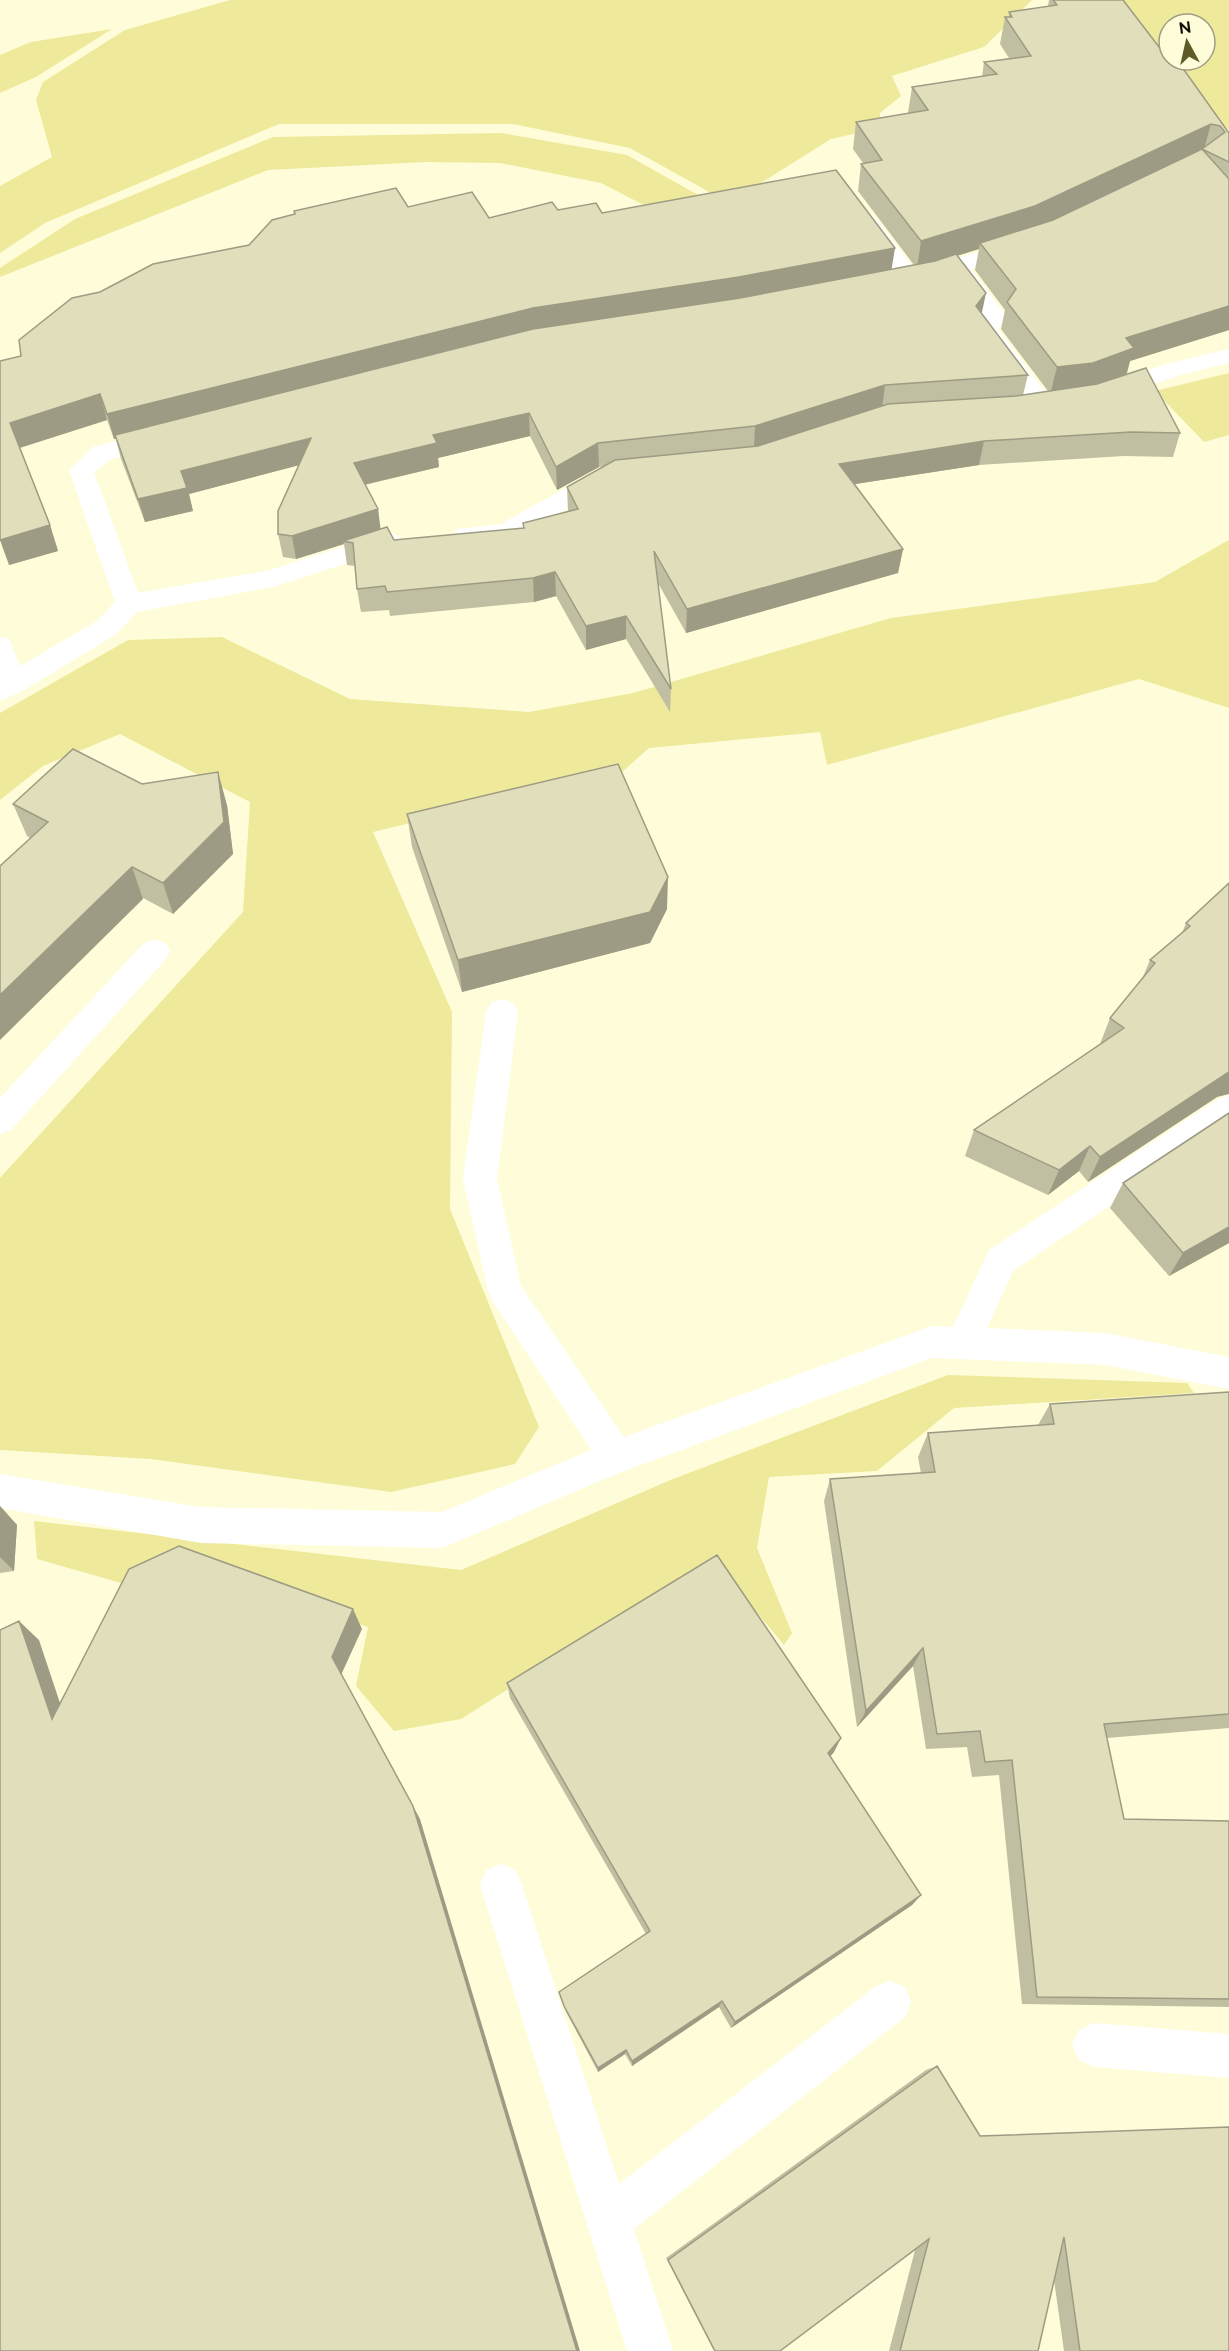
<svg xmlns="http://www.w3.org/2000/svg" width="1229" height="2351" viewBox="0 0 1229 2351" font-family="Raleway,sans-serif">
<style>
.green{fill:#eee99b;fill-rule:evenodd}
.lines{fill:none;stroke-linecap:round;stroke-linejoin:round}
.minor{fill:#fff;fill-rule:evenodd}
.wall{fill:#c1bfa1;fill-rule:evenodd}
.shaded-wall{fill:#9d9b83}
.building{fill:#e0debb;stroke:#9d9b83;stroke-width:1.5}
</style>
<rect width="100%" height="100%" fill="#fffdd9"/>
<path class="green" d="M 230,0 L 1032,0 L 984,47 L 892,76 L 901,96 L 880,113 L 880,128 L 831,139 L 729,203 L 630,148 L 513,124 L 279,124 L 45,223 L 0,253 L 0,186 L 52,157 L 36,100 L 43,82 L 125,30 Z
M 1109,0 L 1229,0 L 1229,130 L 1181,83 ZM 1169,24 L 1205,24 L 1205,60 L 1169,60 Z
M 112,29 L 36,77 L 0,93 L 0,55 L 31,42 Z
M 501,133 L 627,155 L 714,204 L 667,217 L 601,183 L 500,163 L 426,162 L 268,170 L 0,277 L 0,268 L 75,219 L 273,137 Z
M 1229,373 L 1229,435 L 1204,442 L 1155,391 Z
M 1227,541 L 1229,541 L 1229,708 L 1139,679 L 827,765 L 820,732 L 649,748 L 622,772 L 373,832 L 452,1012 L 450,1209 L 539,1427 L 515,1464 L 391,1492 L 151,1459 L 0,1450 L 0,1178 L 243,912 L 250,802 L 120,734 L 43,766 L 0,800 L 0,713 L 128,640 L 222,637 L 350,699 L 529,712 L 633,693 L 891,618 L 1155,582 Z
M 948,1375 L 1187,1383 L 1194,1393 L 954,1408 L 877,1471 L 769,1477 L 757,1548 L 792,1633 L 784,1645 L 713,1560 L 461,1719 L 394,1731 L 356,1686 L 368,1627 L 161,1558 L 135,1587 L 37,1559 L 34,1521 L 461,1570 L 673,1479 Z"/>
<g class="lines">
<path class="minor" d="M 866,214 L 874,216 L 916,271 L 1010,242 L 1018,240 L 1026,242 L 1029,247 L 1026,252 L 971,269 L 1008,318 L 998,329 L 1055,405 L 1051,410 L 1043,412 L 1035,410 L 977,333 L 973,328 L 984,317 L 952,275 C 936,280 918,288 902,284 L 855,221 L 858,216 Z
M 1229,349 L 1229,363 L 1181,375 L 1108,399 L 1100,397 L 1096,392 L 1100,387 L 1166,364 Z
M 161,430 L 170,433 L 173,438 L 170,443 L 111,459 L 94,472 L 138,593 L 270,570 L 388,532 L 397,535 L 401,541 L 397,547 L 273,587 L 137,612 L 115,635 L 23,691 L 0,701 L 0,637 L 9,639 L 20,666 L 97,621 L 115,602 L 69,470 L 93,447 Z
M 607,468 L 616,470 L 619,476 L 616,482 L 515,538 L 466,543 L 457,541 L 453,535 L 457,529 L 501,524 L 598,470 Z
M 155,939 L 166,943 L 170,951 L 166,959 L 11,1130 L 0,1134 L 0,1098 L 144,943 Z
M 502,999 L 513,1003 L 518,1012 L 497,1179 L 521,1286 L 624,1437 L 932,1326 L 953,1327 L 989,1250 L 1218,1099 L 1229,1096 L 1229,1126 L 1013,1271 L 987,1328 L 1105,1333 L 1229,1357 L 1229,1389 L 1105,1365 L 932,1358 L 624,1471 L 442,1548 L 201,1543 L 0,1508 L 0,1474 L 201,1507 L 442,1512 L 591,1450 L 493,1302 L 488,1291 L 463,1179 L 486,1012 L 491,1003 Z
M 501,1864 L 516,1870 L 522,1885 L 619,2184 L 875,1987 L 890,1981 L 905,1987 L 911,2002 L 905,2017 L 634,2229 L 673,2351 L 627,2351 L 480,1885 L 486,1870 Z
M 1094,2023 L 1229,2034 L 1229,2078 L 1094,2067 L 1079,2060 L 1072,2045 L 1079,2030 Z"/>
</g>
<path class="wall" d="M 1049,0 L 1123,0 L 1169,60 L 1229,133 L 1229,330 L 1130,361 L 1127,374 L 1180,433 L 1173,457 L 1124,456 L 979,465 L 855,484 L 903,549 L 898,573 L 686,633 L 658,583 L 671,689 L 670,712 L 626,639 L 586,650 L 556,596 L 534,602 L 390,616 L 389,610 L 361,612 L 357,589 L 355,566 L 347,565 L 344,544 L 296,559 L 283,557 L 278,534 L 299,465 L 189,494 L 193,511 L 145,522 L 121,459 L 116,439 L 114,439 L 107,420 L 20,448 L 50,525 L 58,551 L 9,565 L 21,356 L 100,292 L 249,245 L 294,215 L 294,211 L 408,207 L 489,218 L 558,210 L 602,213 L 892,269 L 914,265 L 858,191 L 861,164 L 863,163 L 853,149 L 856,122 L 908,113 L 912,87 L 982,77 L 984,62 L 1009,58 L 1000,44 L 1005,17 L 1009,17 L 1009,12 L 1048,6 ZM 979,249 L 975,270 L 1005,310 L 1001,329 L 1048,391 L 1023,395 L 1028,375 L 982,314 L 957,256 ZM 530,436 L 557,490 L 599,467 L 604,466 L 567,487 L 568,512 L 523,523 L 523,528 L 394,540 L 380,530 L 378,509 L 365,485 L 439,467 L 438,458 Z
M 13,804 L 227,805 L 233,854 L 173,914 L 27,836 Z
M 407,814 L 667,909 L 650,943 L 462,992 L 412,847 Z
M 1228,884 L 1217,1097 L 1088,1182 L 1079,1171 L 1048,1195 L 965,1156 L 974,1130 L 1100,1044 L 1110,1018 L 1142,979 L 1150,960 L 1182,933 L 1186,923 Z
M 1123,1183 L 1229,1243 L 1169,1276 L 1110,1208 Z
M 1229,1392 L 1229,1728 L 1107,1738 L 1124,1819 L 1229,1821 L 1229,2007 L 1022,2004 L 999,1775 L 972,1777 L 967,1747 L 926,1749 L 913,1666 L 857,1727 L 824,1501 L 830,1479 L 921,1473 L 918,1457 L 928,1433 L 1038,1425 L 1050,1404 Z
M 0,1506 L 17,1525 L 14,1571 L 0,1573 Z
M 507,1683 L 834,1752 L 830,1757 L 921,1895 L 912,1905 L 731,2028 L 719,2007 L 632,2066 L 625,2054 L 598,2072 L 566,2012 L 559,1992 L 646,1934 L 510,1698 Z
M 937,2066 L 980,2136 L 1229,2351 L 1064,2351 L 1054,2280 L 1038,2351 L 889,2351 L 915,2250 L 780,2351 L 714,2351 L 666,2258 L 926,2070 Z"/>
<path class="shaded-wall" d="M 1211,124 L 1204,149 L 1202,149 L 1029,233 L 980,243 L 979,249 L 917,268 L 921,241 Z
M 895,248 L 891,273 L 534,334 L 114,439 L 107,414 L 533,308 Z
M 986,293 L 981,317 L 976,306 Z
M 1229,306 L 1229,330 L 1130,361 L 1126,375 L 1085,390 L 1050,395 L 1057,367 L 1126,338 Z
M 885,385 L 882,409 L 754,450 L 755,426 Z
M 100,394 L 107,420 L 19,448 L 10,423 Z
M 529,413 L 530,436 L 438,458 L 439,467 L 358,486 L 354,463 L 433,435 Z
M 311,438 L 315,461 L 189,494 L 193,511 L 145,522 L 138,499 L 181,471 Z
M 984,441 L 979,465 L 836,487 L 839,464 Z
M 598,443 L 599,467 L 557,490 L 556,467 Z
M 378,509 L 381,532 L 343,541 L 344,544 L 296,559 L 292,536 Z
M 50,525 L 58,551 L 9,565 L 0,540 Z
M 903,549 L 898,573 L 686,633 L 687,609 Z
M 555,572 L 556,596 L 534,602 L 533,578 Z
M 626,616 L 626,639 L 586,650 L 586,626 Z
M 218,772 L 227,805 L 233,854 L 173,914 L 163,883 Z
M 132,867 L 143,899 L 0,1040 L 0,995 Z
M 668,877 L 667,909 L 650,943 L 462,992 L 458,960 Z
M 1229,1072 L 1229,1094 L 1217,1097 L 1088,1182 L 1100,1157 Z
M 1090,1146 L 1079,1171 L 1048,1195 L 1059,1170 Z
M 1229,1227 L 1229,1243 L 1169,1276 L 1183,1253 Z
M 0,1506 L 17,1525 L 14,1571 L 0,1557 Z
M 353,1609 L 362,1629 L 341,1675 L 332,1657 Z
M 19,1621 L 39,1640 L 71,1736 L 52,1719 Z
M 923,1648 L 913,1666 L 857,1727 L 866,1711 Z
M 841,1738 L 834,1752 L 821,1767 L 828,1753 Z
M 413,1806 L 420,1819 L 580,2351 L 577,2351 Z
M 921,1895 L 912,1905 L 731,2028 L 735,2022 Z
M 722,2001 L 719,2007 L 632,2066 L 632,2061 Z
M 626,2050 L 625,2054 L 598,2072 L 598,2068 Z"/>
<path class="building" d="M 1053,0 L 1123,0 L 1169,60 L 1177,60 L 1229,133 L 1229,162 L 1202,149 L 1225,132 L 1220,126 L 1211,124 L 1035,206 L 921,241 L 861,164 L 882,160 L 856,122 L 928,110 L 912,87 L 997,74 L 984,62 L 1031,56 L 1005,17 L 1012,17 L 1009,12 L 1057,5 Z
M 1202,149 L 1229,179 L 1229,306 L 1126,338 L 1134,348 L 1093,363 L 1057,367 L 1007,302 L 1016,289 L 980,243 L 1053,220 Z
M 836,170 L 895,248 L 739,277 L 533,308 L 107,414 L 100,394 L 10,423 L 50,525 L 0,540 L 0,361 L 21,356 L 19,340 L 72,298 L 100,292 L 153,264 L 249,245 L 272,220 L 295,214 L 294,211 L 396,188 L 408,207 L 472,192 L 489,218 L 552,202 L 558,210 L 596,203 L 602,213 Z
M 956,254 L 986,293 L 976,306 L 1028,375 L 885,385 L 755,426 L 598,443 L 556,467 L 529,413 L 433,435 L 437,443 L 354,463 L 378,509 L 292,536 L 278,534 L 278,511 L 311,438 L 181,471 L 187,488 L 138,499 L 115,435 L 533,329 L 740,298 L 935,261 Z
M 1146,368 L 1180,433 L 1131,432 L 984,441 L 839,464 L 903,549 L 687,609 L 654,551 L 671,689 L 626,616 L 586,626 L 555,572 L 533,578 L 387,592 L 385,586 L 357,589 L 353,543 L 343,541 L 387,527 L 394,540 L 524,528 L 523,523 L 578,509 L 567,487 L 615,460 L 758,446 L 888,404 L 1016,396 L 1097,384 Z
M 73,749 L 142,784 L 218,772 L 224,822 L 163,883 L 132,867 L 0,995 L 0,866 L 48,822 L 13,804 Z
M 618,764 L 668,877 L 650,912 L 458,960 L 407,814 Z
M 1229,883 L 1229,1072 L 1100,1157 L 1090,1146 L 1059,1170 L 974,1130 L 1124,1028 L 1110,1018 L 1155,963 L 1150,960 L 1190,926 L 1186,923 Z
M 1229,1113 L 1229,1227 L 1183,1253 L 1123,1183 Z
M 1229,1392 L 1229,1714 L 1104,1724 L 1124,1819 L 1229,1821 L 1229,1999 L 1037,1997 L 1012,1760 L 985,1762 L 980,1731 L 937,1734 L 923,1648 L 866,1711 L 830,1479 L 935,1472 L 928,1433 L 1054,1424 L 1050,1404 Z
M 179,1546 L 353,1609 L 332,1657 L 413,1806 L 577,2351 L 0,2351 L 0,1630 L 19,1621 L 52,1719 L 129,1569 Z
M 717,1555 L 841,1738 L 828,1753 L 921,1895 L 735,2022 L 722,2001 L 632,2061 L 626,2050 L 598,2068 L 564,2006 L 559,1992 L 650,1931 L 507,1683 Z
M 937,2066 L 980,2136 L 1229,2127 L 1229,2351 L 1080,2351 L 1064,2237 L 1038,2351 L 900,2351 L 929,2239 L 780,2351 L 715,2351 L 668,2260 Z"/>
<g transform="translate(1187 42) rotate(352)"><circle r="28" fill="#fffdd9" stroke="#9f9e84" stroke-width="1.5"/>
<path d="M0-4.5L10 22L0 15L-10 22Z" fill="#5f5b28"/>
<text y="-9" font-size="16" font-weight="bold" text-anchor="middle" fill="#100f04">N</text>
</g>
</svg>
